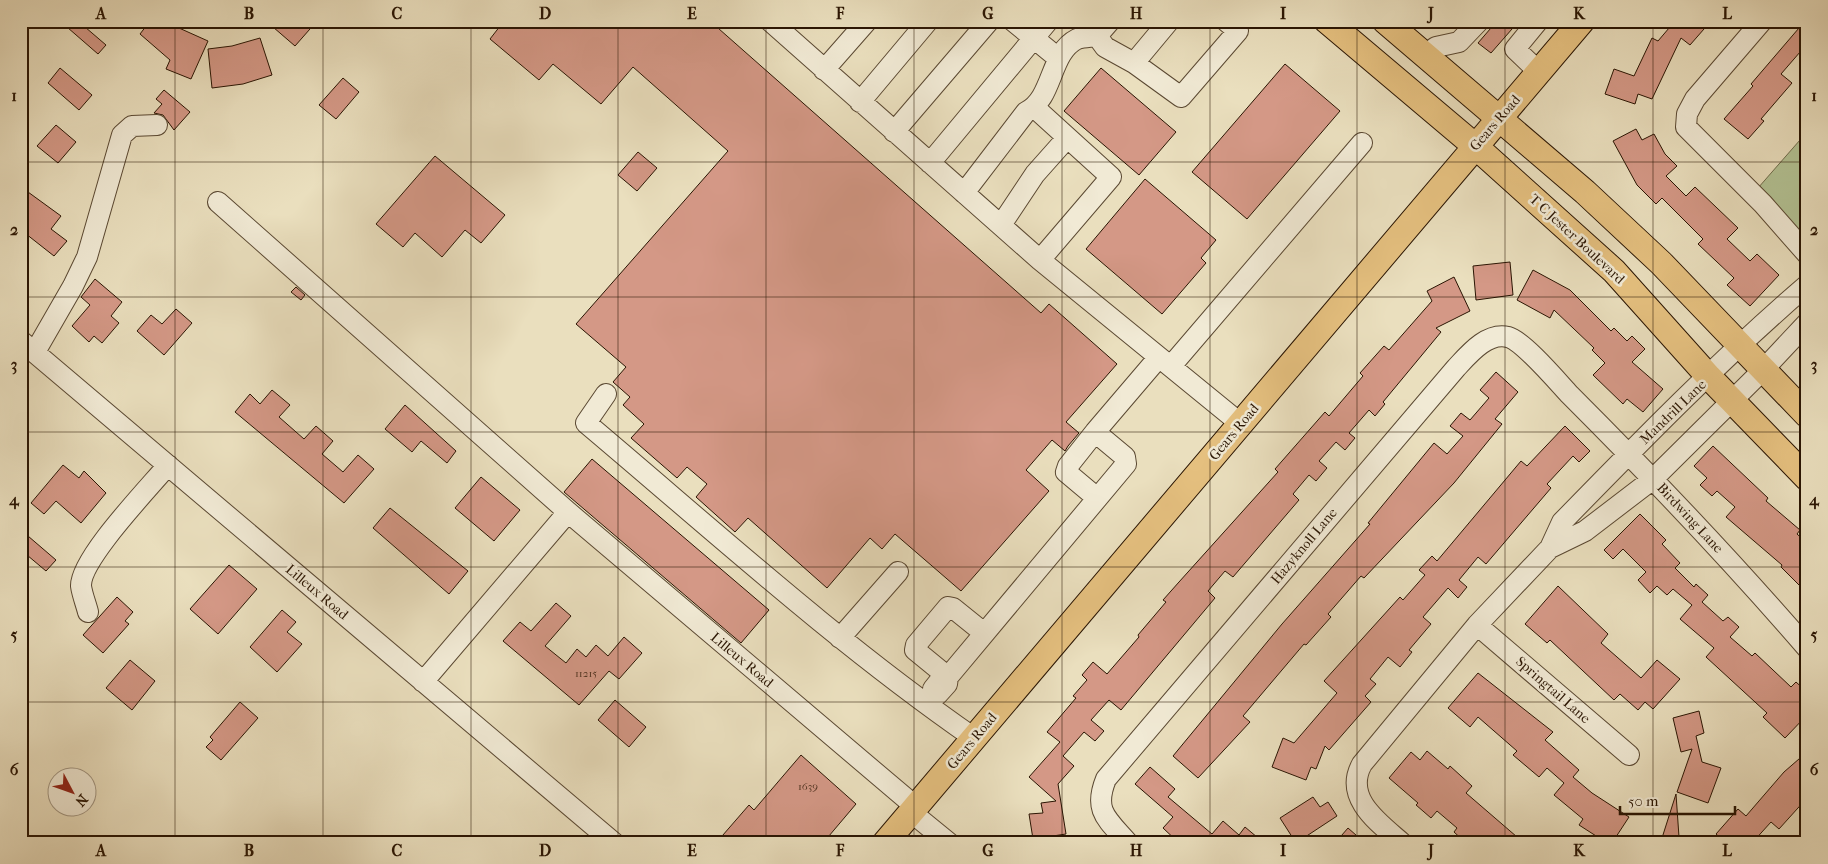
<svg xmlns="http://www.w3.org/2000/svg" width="1828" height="864" viewBox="0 0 1828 864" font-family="'IM FELL French Canon',serif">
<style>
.green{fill:#b3c294;stroke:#6e6c4c}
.building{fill:#d49886;stroke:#2a1503}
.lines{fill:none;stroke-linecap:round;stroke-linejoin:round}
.minor-casing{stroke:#5a4832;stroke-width:22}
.major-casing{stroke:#2a1503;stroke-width:27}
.minor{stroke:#f1ead5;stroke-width:20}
.major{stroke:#e5c07f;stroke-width:25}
.grid{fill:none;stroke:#2a1503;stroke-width:1;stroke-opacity:0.55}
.labels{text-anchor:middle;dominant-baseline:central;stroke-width:5;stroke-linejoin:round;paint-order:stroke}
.number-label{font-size:11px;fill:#543624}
.street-label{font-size:14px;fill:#2a1503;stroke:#f1ead5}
.neatline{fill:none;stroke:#2a1503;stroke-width:2}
.grid-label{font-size:16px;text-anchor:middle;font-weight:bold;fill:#2a1503}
</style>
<rect width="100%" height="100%" fill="#eadfbe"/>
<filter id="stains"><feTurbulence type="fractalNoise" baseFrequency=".004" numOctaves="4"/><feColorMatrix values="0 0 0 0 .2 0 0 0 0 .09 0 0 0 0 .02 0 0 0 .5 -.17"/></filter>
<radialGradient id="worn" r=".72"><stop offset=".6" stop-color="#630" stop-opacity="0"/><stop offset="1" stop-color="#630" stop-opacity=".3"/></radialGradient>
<path class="green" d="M 1807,132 L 1807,239 L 1758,188 Z"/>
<path class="building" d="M 60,21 L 78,21 L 106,45 L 98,54 Z
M 150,21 L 185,21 L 179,28 L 208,41 L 191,79 L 166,69 L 170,60 L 140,34 Z
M 266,21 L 317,21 L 295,46 Z
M 504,21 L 710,21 L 1041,313 L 1049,304 L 1117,364 L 1066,422 L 1079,433 L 1068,446 L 1065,451 L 1052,440 L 1026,470 L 1049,491 L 961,591 L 895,534 L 882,549 L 870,538 L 827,588 L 748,518 L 735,532 L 696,497 L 707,484 L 687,467 L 677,478 L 631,438 L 644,424 L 623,405 L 630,397 L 613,382 L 626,367 L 576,324 L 728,151 L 633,67 L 601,104 L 553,64 L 539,80 L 490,39 Z
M 1497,21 L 1519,21 L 1491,53 L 1478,43 Z
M 1675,21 L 1711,21 L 1690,45 L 1681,38 L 1652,99 L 1638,94 L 1635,104 L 1605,94 L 1614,69 L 1634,76 L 1652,38 L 1658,41 Z
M 1805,21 L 1807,44 L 1781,74 L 1792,83 L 1761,119 L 1764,121 L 1748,139 L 1724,119 L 1753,86 L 1751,84 Z
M 260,38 L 272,75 L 243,84 L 212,88 L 208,49 L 232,46 Z
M 1285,64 L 1340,111 L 1247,219 L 1192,172 Z
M 60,68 L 92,95 L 79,110 L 48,83 Z
M 1101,68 L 1176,132 L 1139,175 L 1064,111 Z
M 343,78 L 359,92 L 336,119 L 319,105 Z
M 164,90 L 190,112 L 174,130 L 163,115 L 154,113 L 162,104 L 156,99 Z
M 56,125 L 76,142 L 58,163 L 37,146 Z
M 1636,129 L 1642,140 L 1654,134 L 1665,154 L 1677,166 L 1666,176 L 1686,196 L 1695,187 L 1738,228 L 1727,239 L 1750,261 L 1757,254 L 1779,275 L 1750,306 L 1727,285 L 1734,278 L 1698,244 L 1703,239 L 1662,198 L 1656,204 L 1637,185 L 1613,141 Z
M 638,152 L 657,168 L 637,191 L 618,175 Z
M 435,156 L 505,215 L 481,243 L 465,230 L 442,257 L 415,233 L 403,247 L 376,224 Z
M 1145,179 L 1216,240 L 1201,258 L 1206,263 L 1162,314 L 1086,249 Z
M 28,192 L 61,216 L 51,229 L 67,241 L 54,256 L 21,230 L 21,200 Z
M 1510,262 L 1513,295 L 1476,300 L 1473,266 Z
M 1533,270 L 1570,290 L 1611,331 L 1614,328 L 1627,341 L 1632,336 L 1645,349 L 1632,362 L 1663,389 L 1643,412 L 1627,399 L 1623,404 L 1593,375 L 1605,363 L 1592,350 L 1594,348 L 1554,310 L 1550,318 L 1517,300 Z
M 1454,277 L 1470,311 L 1436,328 L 1441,332 L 1383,402 L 1385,404 L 1375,416 L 1369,410 L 1349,433 L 1355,438 L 1345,450 L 1336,442 L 1319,461 L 1327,468 L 1316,481 L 1309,475 L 1293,494 L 1299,500 L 1233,577 L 1225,571 L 1208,591 L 1215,598 L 1121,710 L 1109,700 L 1091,720 L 1104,731 L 1095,741 L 1084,732 L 1063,756 L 1074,766 L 1058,784 L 1066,834 L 1033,839 L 1029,814 L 1043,813 L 1041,803 L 1056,801 L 1029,777 L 1060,742 L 1047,732 L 1076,698 L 1073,696 L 1087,680 L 1082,675 L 1093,662 L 1107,674 L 1139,637 L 1138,635 L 1166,602 L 1163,600 L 1179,582 L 1278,472 L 1275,469 L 1325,412 L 1329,416 L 1363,376 L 1360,373 L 1384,346 L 1389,350 L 1432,301 L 1427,291 Z
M 95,279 L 122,302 L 111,316 L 119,323 L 102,343 L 94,336 L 89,342 L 72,326 L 90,305 L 81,297 Z
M 296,287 L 305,295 L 301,300 L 291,292 Z
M 176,309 L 192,323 L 164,355 L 137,331 L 151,315 L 162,324 Z
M 1496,372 L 1518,392 L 1495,419 L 1502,424 L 1454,483 L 1364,578 L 1361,576 L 1328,614 L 1331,617 L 1306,645 L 1304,644 L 1243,716 L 1250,722 L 1198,778 L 1173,756 L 1282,624 L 1370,524 L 1368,523 L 1434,443 L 1447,454 L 1463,436 L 1450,426 L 1461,413 L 1470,420 L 1489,398 L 1480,390 Z
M 272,390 L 290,405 L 279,417 L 304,439 L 316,426 L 333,441 L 322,454 L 343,472 L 358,455 L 374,469 L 344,503 L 235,412 L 250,394 L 260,404 Z
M 405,405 L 456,451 L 447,463 L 421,441 L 412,452 L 385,429 Z
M 1565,426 L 1590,451 L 1579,462 L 1573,456 L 1547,484 L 1551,488 L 1486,564 L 1478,557 L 1459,580 L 1467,587 L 1458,598 L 1448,588 L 1423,617 L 1431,624 L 1409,650 L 1412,652 L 1400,667 L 1388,657 L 1370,679 L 1376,684 L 1365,696 L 1371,702 L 1329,750 L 1325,746 L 1316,769 L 1311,767 L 1306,780 L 1272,767 L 1283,738 L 1294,743 L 1337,693 L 1324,681 L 1400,597 L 1403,600 L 1425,575 L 1419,570 L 1432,556 L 1437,561 L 1521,461 L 1527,466 Z
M 1713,446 L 1768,498 L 1766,501 L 1800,530 L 1797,534 L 1807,543 L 1807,593 L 1781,567 L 1782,565 L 1726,517 L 1735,507 L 1717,491 L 1712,496 L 1700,485 L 1707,478 L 1694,466 Z
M 592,459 L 769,610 L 741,643 L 564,492 Z
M 63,465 L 79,478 L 84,471 L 106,493 L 81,523 L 56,501 L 44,514 L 31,503 Z
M 481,477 L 520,510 L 494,541 L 455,508 Z
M 390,508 L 468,571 L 449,594 L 373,528 Z
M 1640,514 L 1666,540 L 1662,544 L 1680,563 L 1675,568 L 1694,587 L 1696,584 L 1708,595 L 1702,602 L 1723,621 L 1728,617 L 1739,627 L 1730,637 L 1752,656 L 1755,653 L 1791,687 L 1796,682 L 1807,692 L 1807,715 L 1785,738 L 1763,717 L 1767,713 L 1706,657 L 1714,648 L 1680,619 L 1692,605 L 1673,589 L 1667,595 L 1657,586 L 1650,593 L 1638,580 L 1646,572 L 1623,549 L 1613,559 L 1604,550 Z
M 21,530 L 56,560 L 46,571 L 21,550 Z
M 229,565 L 257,589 L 218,634 L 190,609 Z
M 1558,586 L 1608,634 L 1601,643 L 1641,678 L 1657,660 L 1680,679 L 1653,709 L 1645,702 L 1638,710 L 1620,694 L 1614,700 L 1550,640 L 1547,643 L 1525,624 Z
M 117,597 L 133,612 L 125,621 L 129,624 L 103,653 L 83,635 Z
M 556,603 L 571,616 L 545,646 L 566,663 L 577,649 L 586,657 L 596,645 L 608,656 L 624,637 L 642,653 L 619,679 L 609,671 L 579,705 L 503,641 L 520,622 L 531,631 Z
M 282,610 L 296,622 L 287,632 L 302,644 L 277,672 L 250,647 Z
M 130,660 L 155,681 L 132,710 L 106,688 Z
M 1478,673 L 1553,732 L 1545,740 L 1579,770 L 1573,777 L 1592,793 L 1629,817 L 1612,843 L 1607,843 L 1579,825 L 1583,819 L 1554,795 L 1564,783 L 1547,768 L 1539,777 L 1513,755 L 1517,751 L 1478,717 L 1470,727 L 1448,708 Z
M 615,700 L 646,727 L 629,747 L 598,720 Z
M 240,702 L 258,718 L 221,760 L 206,747 L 213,740 L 210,737 Z
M 1699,711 L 1704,733 L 1696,736 L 1702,762 L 1721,768 L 1708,803 L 1677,792 L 1692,749 L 1681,752 L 1673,718 Z
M 1427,751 L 1448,769 L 1450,766 L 1472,786 L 1466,793 L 1524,843 L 1466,843 L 1454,832 L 1457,828 L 1437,811 L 1431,818 L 1416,805 L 1418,803 L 1389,778 L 1411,752 L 1420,760 Z
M 1807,752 L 1807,798 L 1779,829 L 1771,822 L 1752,843 L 1726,843 L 1716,834 L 1738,809 L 1746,816 L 1784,772 Z
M 801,755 L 856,804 L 823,843 L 716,843 L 749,805 L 754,810 Z
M 1150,767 L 1175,789 L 1168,797 L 1212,834 L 1223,821 L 1239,835 L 1245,827 L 1264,843 L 1179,843 L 1163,828 L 1173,817 L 1135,784 Z
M 1676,794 L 1679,837 L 1662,838 Z
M 1313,797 L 1320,807 L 1328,802 L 1337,816 L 1296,843 L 1280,818 Z
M 1348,828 L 1365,843 L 1335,843 Z"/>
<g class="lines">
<g class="minor-casing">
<path id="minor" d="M 770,21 L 1040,260 L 1241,424
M 1013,21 L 1058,58
M 1538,21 L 1515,49 L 1539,72
M 1762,21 L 1695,99 L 1687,114 L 1686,127 L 1763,204 L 1807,254
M 1097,36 L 1105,47 L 1134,63 L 1181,97 L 1238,31 L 1226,21
M 1425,55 L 1436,47 L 1459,42 L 1479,21
M 1134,63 L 1169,21
M 824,70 L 867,21
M 860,102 L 928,21
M 1035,108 L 1111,177 L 1040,260
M 894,132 L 989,21
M 930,163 L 1048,21
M 964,193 L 1026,112 C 1054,98 1049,53 1077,39 C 1083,37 1091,37 1097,36 L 1110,21
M 218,202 L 568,512 L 423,682
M 1001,225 L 1035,174 L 1067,138
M 21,341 L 614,843
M 35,352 L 73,286 L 87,257 L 122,135 L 132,126 L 157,125
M 1171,366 L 1362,143
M 606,394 L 586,423 C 713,530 837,643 974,738
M 1095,432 L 1068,466 L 1066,472 L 1097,498
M 568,512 L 916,807
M 1550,548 L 1585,531 L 1653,479 L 1763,370 L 1807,323
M 88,612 C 86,604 82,594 81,586 C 80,559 149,488 168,465
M 1477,625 L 1629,755
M 840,638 L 898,572
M 948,677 L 947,684 L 938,694 L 933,693 L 933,689 L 941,679 L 948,677 L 1126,464 L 1125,457 L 1095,432 L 1159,357
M 948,677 L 915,650 L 916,645 L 948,607 L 953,608 L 984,633
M 911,812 L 949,843
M 1128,843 C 1107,819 1093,811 1106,779 L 1456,368 C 1469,354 1487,332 1508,337 C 1523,341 1557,381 1569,394 C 1651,476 1731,560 1807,648
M 1402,843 C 1379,823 1343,798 1362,764 L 1477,625 L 1550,548 L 1562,522 C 1641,441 1721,359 1807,285"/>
</g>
<g class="major-casing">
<path id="major" d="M 1327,21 L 1475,146 L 1614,271 L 1709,377 L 1807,478
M 1385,21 L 1585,192 L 1661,263 L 1807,415
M 885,843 L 1582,21"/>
</g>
<use href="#minor" class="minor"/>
<use href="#major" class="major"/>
</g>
<path class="grid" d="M 175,21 L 175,843M 323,21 L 323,843M 471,21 L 471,843M 618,21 L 618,843M 766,21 L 766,843M 914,21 L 914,843M 1062,21 L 1062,843M 1210,21 L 1210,843M 1357,21 L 1357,843M 1505,21 L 1505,843M 1653,21 L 1653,843M 21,162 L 1807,162M 21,297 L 1807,297M 21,432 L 1807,432M 21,567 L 1807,567M 21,702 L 1807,702"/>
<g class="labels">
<g class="number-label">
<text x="586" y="673">11215</text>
<text x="808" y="786">1639</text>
</g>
<g class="street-label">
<text transform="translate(1495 123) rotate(-49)">Gears Road</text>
<text transform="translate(1577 239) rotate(43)">T C Jester Boulevard</text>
<text transform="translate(1673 412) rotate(-44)">Mandrill Lane</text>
<text transform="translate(1234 432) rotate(-50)">Gears Road</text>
<text transform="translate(1690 518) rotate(47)">Birdwing Lane</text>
<text transform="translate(1304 546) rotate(-50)">Hazyknoll Lane</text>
<text transform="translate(317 592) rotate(40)">Lilleux Road</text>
<text transform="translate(742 660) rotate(40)">Lilleux Road</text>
<text transform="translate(1553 690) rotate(41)">Springtail Lane</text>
<text transform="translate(972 741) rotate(-50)">Gears Road</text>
</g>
</g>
<rect width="1828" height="864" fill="none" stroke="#eadfbe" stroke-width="55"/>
<g transform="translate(72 792) rotate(131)"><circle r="24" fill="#f1ead5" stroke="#a19581"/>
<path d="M0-4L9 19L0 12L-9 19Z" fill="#8f2418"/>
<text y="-8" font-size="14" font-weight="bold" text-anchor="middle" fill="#2a1503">N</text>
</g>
<path d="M1620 806v8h115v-8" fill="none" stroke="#2a1503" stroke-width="2.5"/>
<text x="1628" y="806" font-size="15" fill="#2a1503" stroke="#f1ead5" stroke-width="4" paint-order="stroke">50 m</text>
<rect x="28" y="28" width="1772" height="808" class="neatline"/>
<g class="grid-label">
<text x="101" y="19">A</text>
<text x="249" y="19">B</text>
<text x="397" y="19">C</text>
<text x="545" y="19">D</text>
<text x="692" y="19">E</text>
<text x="840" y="19">F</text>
<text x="988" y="19">G</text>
<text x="1136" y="19">H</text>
<text x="1283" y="19">I</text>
<text x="1431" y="19">J</text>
<text x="1579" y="19">K</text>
<text x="1727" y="19">L</text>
<text x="14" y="101">1</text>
<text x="1814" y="101">1</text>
<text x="14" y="235">2</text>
<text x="1814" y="235">2</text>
<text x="14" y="370">3</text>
<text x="1814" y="370">3</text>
<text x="14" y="505">4</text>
<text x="1814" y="505">4</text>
<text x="14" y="640">5</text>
<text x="1814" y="640">5</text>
<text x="14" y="775">6</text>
<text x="1814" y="775">6</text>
<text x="101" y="856">A</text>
<text x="249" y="856">B</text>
<text x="397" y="856">C</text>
<text x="545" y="856">D</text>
<text x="692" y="856">E</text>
<text x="840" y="856">F</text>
<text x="988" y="856">G</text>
<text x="1136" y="856">H</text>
<text x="1283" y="856">I</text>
<text x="1431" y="856">J</text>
<text x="1579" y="856">K</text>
<text x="1727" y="856">L</text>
</g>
<rect width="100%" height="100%" filter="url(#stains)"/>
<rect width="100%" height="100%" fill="url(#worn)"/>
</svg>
